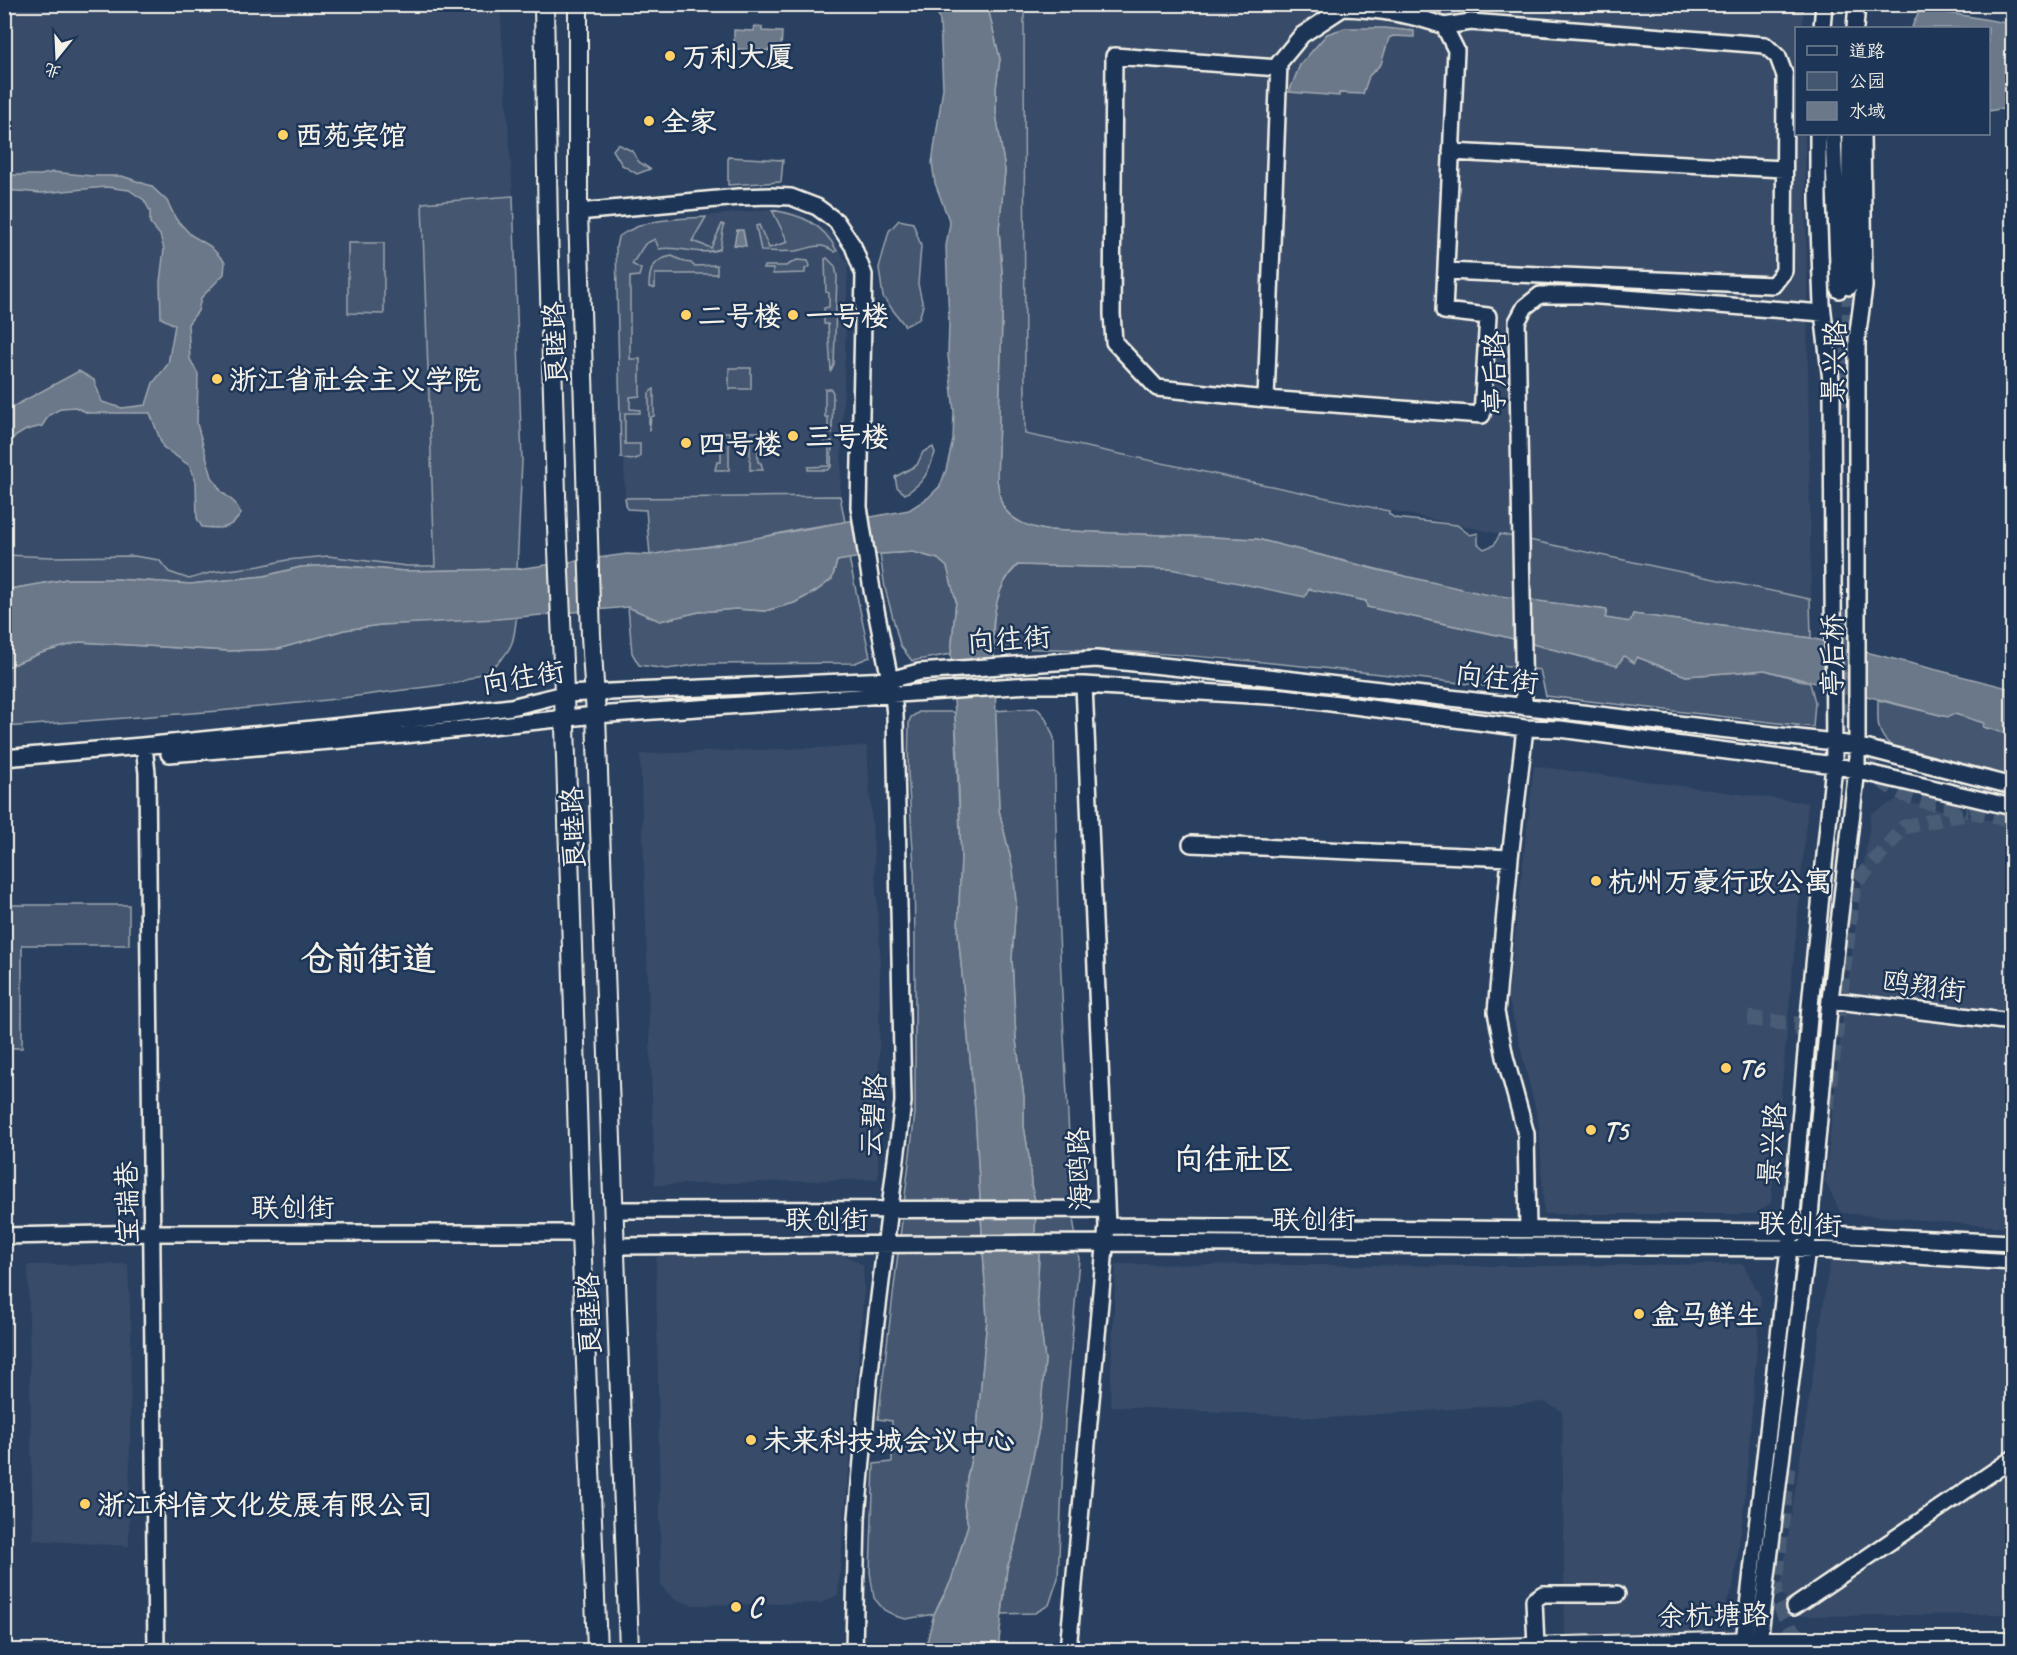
<svg xmlns="http://www.w3.org/2000/svg" width="2017" height="1655" viewBox="0 0 2017 1655" font-family="Caveat,'LXGW WenKai TC',sans-serif">
<style>
.built{fill:#374c69}
.green{fill:#445771;stroke:#9ca4ac;stroke-width:1.5}
.water{fill:#6a788a;stroke:#a1a8b0;stroke-width:1.5}
.lines{fill:none;stroke-linecap:round;stroke-linejoin:round}
.minor-tunnel{stroke:#485b74;stroke-width:15;stroke-dasharray:15 8;stroke-linecap:butt}
.minor-casing{stroke:#f4f1e8;stroke-width:20}
.major-casing{stroke:#f4f1e8;stroke-width:22}
.minor{stroke:#1d3557;stroke-width:15}
.major{stroke:#1d3557;stroke-width:18}
.poi-dot{fill:#ffd166;stroke:#1d3557;stroke-width:2}
.labels{text-anchor:middle;dominant-baseline:central;stroke-width:5;stroke-linejoin:round;paint-order:stroke}
.poi-label{font-size:28px;font-weight:bold;fill:#f4f1e8;stroke:#1d3557;text-anchor:start}
.street-label{font-size:28px;fill:#f4f1e8;stroke:#1d3557}
.neighbourhood-label{font-size:30px;font-weight:bold;fill:#f4f1e8;stroke:#1d3557}
.district-label{font-size:34px;font-weight:bold;fill:#f4f1e8;stroke:#1d3557}
</style>
<rect width="100%" height="100%" fill="#2a4060"/>
<filter id="ink" filterUnits="userSpaceOnUse"><feTurbulence type="fractalNoise" baseFrequency=".0167" numOctaves="2"/><feDisplacementMap in="SourceGraphic" scale="12" xChannelSelector="R" yChannelSelector="G"/><feConvolveMatrix kernelMatrix="1 2 1 2 8 2 1 2 1" color-interpolation-filters="sRGB"/></filter>
<g filter="url(#ink)">
<path class="built" d="M 1626,4 L 1803,11 L 1803,28 L 1796,28 L 1796,134 L 1805,134 L 1811,599 L 1025,434 L 1024,5 Z
M 5,5 L 500,5 L 513,196 L 422,203 L 435,566 L 407,566 L 327,556 L 287,560 L 260,566 L 213,572 L 189,579 L 169,572 L 158,560 L 134,556 L 51,557 L 5,555 Z
M 771,209 L 799,213 L 830,233 L 848,264 L 840,496 L 625,498 L 618,242 L 651,222 Z
M 867,746 L 880,950 L 878,1179 L 655,1185 L 640,754 Z
M 1534,766 L 1808,803 L 1771,1203 L 1755,1214 L 1544,1214 L 1539,1123 L 1508,997 Z
M 1896,800 L 2012,825 L 2012,1228 L 1841,1213 L 1825,1182 L 1841,1032 L 1871,814 Z
M 668,1253 L 845,1255 L 863,1265 L 864,1290 L 838,1595 L 822,1603 L 693,1605 L 674,1599 L 661,1586 L 656,1258 Z
M 1830,1261 L 2012,1273 L 2012,1614 L 1799,1616 L 1780,1591 Z
M 128,1264 L 131,1331 L 129,1546 L 33,1540 L 28,1265 Z
M 1116,1264 L 1511,1266 L 1743,1264 L 1761,1297 L 1744,1507 L 1733,1589 L 1717,1622 L 1701,1636 L 1565,1635 L 1562,1411 L 1545,1402 L 1328,1418 L 1111,1406 L 1110,1391 Z
M 4,1268 L 12,1268 L 5,1567 L 4,1567 Z"/>
<path class="green" d="M 1803,4 L 1803,11 L 1626,5 L 1626,4 Z
M 987,5 L 1024,5 L 1025,434 L 1389,511 L 1389,514 L 1395,518 L 1457,525 L 1470,535 L 1478,533 L 1478,544 L 1484,549 L 1494,545 L 1500,534 L 1810,599 L 1811,638 L 1633,614 L 1630,622 L 1605,618 L 1607,610 L 1487,595 L 1444,586 L 1257,539 L 1045,530 C 1030,527 1013,522 1004,508 C 999,501 999,489 997,480 L 1003,288 L 999,229 L 1005,171 L 996,113 L 996,88 L 1000,59 Z
M 618,144 L 632,151 L 639,162 L 650,169 L 637,174 L 622,165 L 613,150 Z
M 728,157 L 783,160 L 781,182 L 728,185 Z
M 513,196 L 522,461 L 517,569 L 405,571 L 332,565 L 301,567 L 264,576 L 191,584 L 116,579 L 67,579 L 5,590 L 5,555 L 51,557 L 134,556 L 159,560 L 169,572 L 189,579 L 213,572 L 260,566 L 287,560 L 328,556 L 407,566 L 435,566 L 422,203 Z
M 772,210 C 801,215 823,223 837,251 L 835,252 C 819,240 812,249 795,251 C 784,252 772,251 761,251 L 756,226 L 759,225 L 769,248 L 788,242 Z
M 706,217 L 692,241 L 711,248 L 722,224 L 724,225 L 720,249 C 700,257 679,245 659,249 L 655,239 L 645,244 L 632,264 L 641,269 L 639,276 L 630,277 L 630,359 L 640,359 L 640,396 L 630,397 L 630,409 L 640,410 L 640,413 L 625,413 L 625,444 L 640,444 L 640,457 C 633,461 628,460 621,458 L 616,247 L 618,237 C 644,218 675,219 706,217 Z
M 899,220 L 913,223 L 921,246 L 918,284 L 923,306 L 919,319 L 905,326 L 883,297 L 879,268 L 889,231 Z
M 348,243 L 384,243 L 384,314 L 348,313 Z
M 672,256 L 685,262 L 691,263 L 694,266 L 717,265 L 717,274 L 655,274 L 655,288 L 649,287 C 649,270 653,259 672,256 Z
M 827,258 L 835,266 L 837,276 L 834,365 L 831,371 L 828,324 L 824,324 L 824,308 L 829,307 L 829,293 L 826,292 L 825,259 Z
M 797,260 L 808,261 L 810,266 L 805,269 L 805,273 L 773,274 L 773,269 L 763,269 L 764,266 L 786,266 Z
M 729,368 L 751,368 L 751,389 L 729,389 Z
M 654,389 L 654,416 L 651,417 L 649,432 L 649,393 L 652,390 Z
M 825,389 L 831,389 L 833,393 L 832,433 L 828,432 L 828,417 L 825,417 Z
M 717,432 L 729,432 L 729,470 L 715,470 L 717,462 L 721,462 L 721,447 L 717,447 Z
M 750,432 L 762,432 L 762,447 L 758,448 L 758,462 L 761,463 L 763,470 L 750,470 Z
M 825,440 L 832,441 L 831,467 L 827,470 L 808,470 L 808,467 L 829,466 L 829,447 L 825,447 Z
M 933,447 L 935,453 C 928,473 924,483 905,494 L 897,487 L 895,477 L 917,465 L 923,452 Z
M 840,496 L 845,522 L 799,529 L 750,540 L 650,555 L 646,510 L 627,509 L 625,498 Z
M 913,552 L 938,559 L 948,567 L 956,601 L 951,654 L 912,661 L 900,645 L 885,588 L 880,554 Z
M 849,558 L 870,657 L 855,663 L 702,664 L 667,669 L 639,665 L 632,653 L 628,607 L 660,621 L 699,612 L 736,609 L 765,611 L 794,603 L 816,591 L 832,579 L 837,561 Z
M 1018,565 L 1171,569 L 1221,579 L 1309,588 L 1366,601 L 1431,621 L 1502,636 L 1597,661 L 1624,656 L 1635,662 L 1637,657 L 1686,676 L 1765,670 L 1810,683 L 1815,702 L 1813,727 L 1546,696 L 1540,670 L 1501,665 L 1485,686 C 1414,677 1343,670 1272,663 C 1179,654 1087,647 994,649 C 992,618 994,588 1018,565 Z
M 517,616 C 515,625 515,637 511,645 C 502,666 477,677 457,683 L 327,700 L 219,711 L 5,727 L 5,668 L 41,653 L 79,642 L 229,651 L 278,649 L 344,630 L 380,625 Z
M 1878,700 L 1944,716 L 1955,714 L 1985,723 L 1983,727 L 2012,735 L 2012,776 L 1891,745 C 1875,733 1878,718 1878,700 Z
M 1037,708 L 1045,717 L 1054,738 L 1058,914 L 1073,1218 L 1079,1259 L 1065,1419 L 1058,1578 L 1049,1605 L 1035,1613 L 1002,1614 L 1007,1568 L 1015,1544 L 1039,1428 L 1045,1360 L 1037,1298 L 1039,1254 L 1035,1233 L 1036,1204 L 1031,1185 L 1029,1157 L 1024,1126 L 1024,1097 L 1016,1040 L 1012,958 L 1016,903 L 1013,869 L 999,810 L 995,711 Z
M 919,712 L 955,712 L 961,858 L 958,932 L 975,1110 L 987,1319 L 977,1430 L 967,1478 L 964,1505 L 968,1525 L 951,1581 L 934,1614 L 906,1619 L 898,1617 L 884,1610 L 874,1598 L 870,1572 L 874,1464 L 892,1462 L 892,1421 L 878,1419 L 915,1113 L 915,945 L 914,866 L 908,773 L 909,722 L 911,717 Z
M 6,905 L 129,905 L 129,945 L 22,945 L 22,1048 L 6,1048 Z"/>
<path class="water" d="M 987,4 L 1000,59 L 996,88 L 996,113 L 1005,171 L 999,229 L 1003,288 L 997,480 C 999,489 999,501 1004,508 C 1013,522 1030,527 1045,530 L 1257,539 L 1378,570 L 1484,594 L 1607,610 L 1605,618 L 1630,622 L 1633,614 L 1811,638 L 2012,689 L 2012,735 L 1983,727 L 1984,723 L 1955,714 L 1948,717 L 1765,670 L 1686,676 L 1637,657 L 1634,663 L 1624,656 L 1617,666 L 1502,636 L 1367,607 L 1366,601 L 1309,589 L 1305,597 L 1171,569 L 1017,565 C 1000,582 996,601 993,624 L 999,810 L 1013,869 L 1016,903 L 1012,958 L 1016,1040 L 1024,1097 L 1024,1126 L 1029,1157 L 1031,1185 L 1036,1204 L 1035,1233 L 1039,1254 L 1037,1298 L 1045,1360 L 1039,1428 L 1015,1544 L 1007,1568 L 998,1650 L 925,1650 L 934,1614 L 951,1581 L 968,1525 L 964,1505 L 967,1478 L 977,1430 L 987,1319 L 975,1110 L 958,932 L 961,858 L 958,761 L 951,654 L 956,601 L 947,567 L 938,559 L 913,552 L 880,554 L 837,561 L 832,579 L 816,591 L 794,603 L 765,611 L 736,609 L 699,612 L 660,621 L 628,607 L 497,619 L 380,625 L 344,630 L 278,649 L 229,651 L 80,642 L 41,653 L 5,668 L 5,590 L 67,579 L 116,579 L 191,584 L 264,576 L 301,567 L 332,565 L 405,571 L 517,569 L 627,554 L 650,555 L 677,550 L 707,547 L 909,510 L 928,498 L 940,486 L 946,470 L 953,440 L 954,412 L 948,355 L 949,323 L 946,246 L 950,223 L 935,183 L 932,163 L 943,88 L 940,21 L 935,5 Z
M 1921,8 L 2006,23 L 2009,29 L 2012,31 L 2012,111 L 1999,109 L 1989,111 L 1988,28 L 1912,28 C 1913,22 1918,16 1921,8 Z
M 754,26 L 762,27 L 762,31 L 782,32 L 781,51 L 734,49 L 734,30 L 754,31 Z
M 1345,28 L 1384,28 L 1414,31 L 1414,37 L 1393,36 L 1389,38 L 1381,64 L 1369,76 L 1363,94 L 1339,93 L 1339,96 L 1289,92 L 1300,65 L 1327,34 Z
M 53,172 L 92,176 L 122,176 L 151,186 L 167,201 L 176,219 L 191,235 L 210,246 L 225,262 L 224,274 L 201,298 L 198,311 L 188,324 L 190,359 L 198,374 L 197,424 L 212,477 L 221,491 L 235,503 L 241,514 C 230,530 220,529 202,527 L 197,518 L 196,482 L 190,466 L 163,447 L 150,413 L 88,413 L 75,407 L 62,408 L 49,415 L 42,426 L 26,430 L 5,443 L 5,411 L 79,371 L 94,380 L 102,402 L 122,408 L 146,405 L 153,383 L 168,364 L 175,325 L 161,318 L 160,282 L 164,249 L 160,235 L 150,223 L 150,211 L 144,200 L 129,190 L 106,187 L 42,193 L 5,190 L 5,175 L 41,175 Z
M 737,230 L 743,230 L 746,246 L 734,245 Z"/>
<g class="lines">
<path class="minor-tunnel" d="M 1849,290 L 1850,355
M 1839,326 L 1839,407
M 1840,611 L 1849,779
M 1860,739 C 1862,747 1864,758 1869,765 C 1891,800 1931,802 1968,811
M 1748,1018 C 1765,1020 1795,1027 1810,1022 C 1820,1019 1829,1008 1834,1000
M 1798,1028 L 1814,1039 L 1824,1066
M 1827,1107 L 1854,885 L 1904,827 L 1973,812 L 2012,820
M 1788,1468 L 1775,1594 L 1790,1628 L 1815,1650"/>
<g class="minor-casing">
<path id="minor" d="M 1343,8 C 1377,9 1411,14 1444,26 L 1456,50 L 1444,311 L 1488,316 L 1482,415 L 1266,399 L 1279,63 L 1302,35 Z
M 1444,26 L 1471,22 L 1765,45 L 1778,57 L 1785,76 L 1784,271 L 1773,285 L 1446,271
M 1822,28 L 1824,4
M 1855,28 L 1857,4
M 1833,134 L 1839,290
M 1451,152 L 1784,169
M 578,212 L 739,197 L 770,196 L 791,197 L 817,207 L 836,221 L 853,246 L 864,275 L 859,507 L 872,590 L 893,695 L 895,715 L 903,1102 L 869,1379 L 857,1518 L 854,1650
M 1849,287 L 1850,134
M 1266,399 L 1157,388 L 1114,342 L 1112,314 L 1114,56 L 1279,68
M 1524,707 L 1517,322 L 1525,307 L 1540,295 L 1586,295 L 1823,313
M 1525,728 L 1510,858 L 1496,1012 L 1505,1057 L 1526,1134 L 1528,1229
M 169,754 L 404,735 L 596,715 L 1030,685 L 1084,685 L 1284,697 L 1525,728 L 1560,729 L 1834,765 L 2012,807
M 145,755 L 147,773 L 156,1650
M 4,758 L 142,746 L 412,719 L 511,707 L 564,694 L 890,680 L 919,672 L 1096,659 L 1276,678 L 1834,742 L 1857,746 L 2012,786
M 1191,844 L 1510,858
M 1830,1000 L 2012,1022
M 613,1210 L 1106,1209
M 1107,1226 L 1789,1232 L 2012,1243
M 4,1236 L 153,1233 L 581,1233
M 614,1246 L 1105,1243 L 1789,1248 L 2012,1262
M 1794,1607 L 2012,1459
M 1536,1647 L 1534,1600 L 1543,1594 L 1617,1594
M 1068,1650 L 1107,1226 L 1084,685
M 1743,1650 L 1789,1248 L 1811,995 L 1834,765 L 1832,389 L 1822,304 L 1818,201 L 1818,134
M 1758,1650 L 1807,1248 L 1830,1000 L 1857,769 L 1857,339 L 1864,287 L 1862,134"/>
</g>
<g class="major-casing">
<path id="major" d="M 544,4 L 548,228 L 557,527 L 563,663 L 581,1233 L 597,1650
M 578,4 L 578,212 L 591,636 L 596,715 L 629,1650
M 1415,1650 L 1759,1641 L 2012,1641"/>
</g>
<use href="#minor" class="minor"/>
<use href="#major" class="major"/>
</g>
</g>
<g class="poi-dot">
<circle cx="670" cy="56" r="6"/>
<circle cx="649" cy="121" r="6"/>
<circle cx="283" cy="135" r="6"/>
<circle cx="686" cy="315" r="6"/>
<circle cx="793" cy="315" r="6"/>
<circle cx="217" cy="379" r="6"/>
<circle cx="793" cy="436" r="6"/>
<circle cx="686" cy="443" r="6"/>
<circle cx="1596" cy="881" r="6"/>
<circle cx="1726" cy="1068" r="6"/>
<circle cx="1591" cy="1130" r="6"/>
<circle cx="1639" cy="1314" r="6"/>
<circle cx="751" cy="1440" r="6"/>
<circle cx="85" cy="1504" r="6"/>
<circle cx="736" cy="1607" r="6"/>
</g>
<g class="labels">
<g class="poi-label">
<text x="682" y="56">万利大厦</text>
<text x="661" y="121">全家</text>
<text x="295" y="135">西苑宾馆</text>
<text x="698" y="315">二号楼</text>
<text x="805" y="315">一号楼</text>
<text x="229" y="379">浙江省社会主义学院</text>
<text x="805" y="436">三号楼</text>
<text x="698" y="443">四号楼</text>
<text x="1608" y="881">杭州万豪行政公寓</text>
<text x="1738" y="1068">T6</text>
<text x="1603" y="1130">T5</text>
<text x="1651" y="1314">盒马鲜生</text>
<text x="763" y="1440">未来科技城会议中心</text>
<text x="97" y="1504">浙江科信文化发展有限公司</text>
<text x="748" y="1607">C</text>
</g>
<g class="street-label">
<text transform="translate(555 343) rotate(-92)">良睦路</text>
<text transform="translate(1834 362) rotate(-88)">景兴路</text>
<text transform="translate(1494 373) rotate(-90)">亭后路</text>
<text transform="translate(1009 639) rotate(-4)">向往街</text>
<text transform="translate(1832 655) rotate(-90)">亭后桥</text>
<text transform="translate(523 677) rotate(-9)">向往街</text>
<text transform="translate(1497 678) rotate(7)">向往街</text>
<text transform="translate(573 828) rotate(-92)">良睦路</text>
<text transform="translate(1924 986) rotate(7)">鸥翔街</text>
<text transform="translate(873 1115) rotate(-86)">云碧路</text>
<text transform="translate(1772 1144) rotate(-85)">景兴路</text>
<text transform="translate(1079 1169) rotate(-92)">海鸥路</text>
<text transform="translate(127 1203) rotate(-91)">宝瑞巷</text>
<text x="293" y="1207">联创街</text>
<text x="827" y="1219">联创街</text>
<text x="1314" y="1219">联创街</text>
<text transform="translate(1800 1224) rotate(2)">联创街</text>
<text transform="translate(589 1314) rotate(-92)">良睦路</text>
<text transform="translate(1713 1615) rotate(-1)">余杭塘路</text>
</g>
<g class="neighbourhood-label">
<text x="1234" y="1159">向往社区</text>
</g>
<g class="district-label">
<text x="368" y="958">仓前街道</text>
</g>
</g>
<rect width="2017" height="1655" fill="none" stroke="#1d3557" stroke-width="24"/>
<rect x="12" y="12" width="1993" height="1631" fill="none" stroke="#f4f1e8" stroke-width="2" filter="url(#ink)"/>
<rect x="1795" y="27" width="195" height="108" fill="#1d3557" stroke="#738091" stroke-width="1.5"/>
<rect x="1807" y="46" width="30" height="9" fill="#1d3557" stroke="#738091" stroke-width="1.5"/>
<text x="1849" y="57" font-size="18" fill="#f4f1e8">道路</text>
<rect x="1807" y="72" width="30" height="18" fill="#445771" stroke="#738091" stroke-width="1.5"/>
<text x="1849" y="87" font-size="18" fill="#f4f1e8">公园</text>
<rect x="1807" y="102" width="30" height="18" fill="#6a788a" stroke="#738091" stroke-width="1.5"/>
<text x="1849" y="117" font-size="18" fill="#f4f1e8">水域</text>
<g transform="translate(57 57) rotate(198)" stroke="#1d3557" stroke-width="4.5" paint-order="stroke">
<path d="M0-4.5L10 22L0 15L-10 22Z" fill="#f4f1e8"/>
<text y="-9" font-size="16" font-weight="bold" text-anchor="middle" fill="#f4f1e8">北</text>
</g>
</svg>
